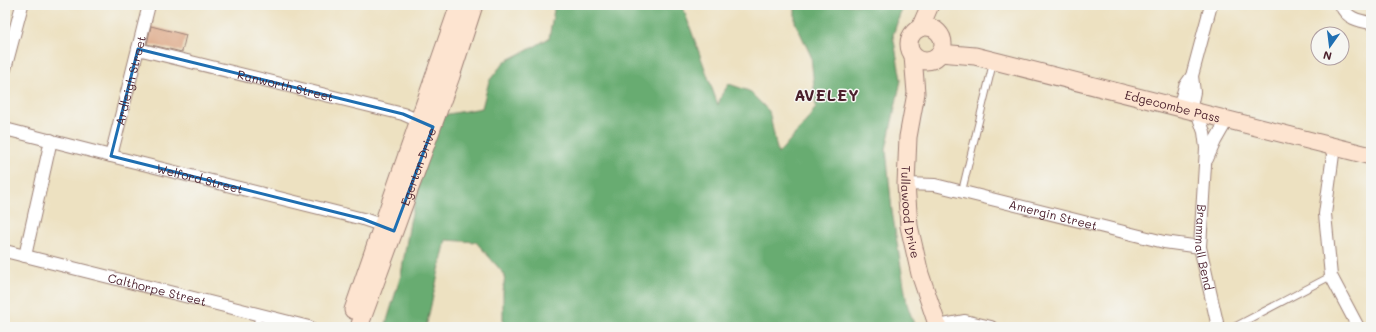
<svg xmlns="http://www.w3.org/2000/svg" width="1376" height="332" viewBox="0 0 1376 332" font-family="Mali,sans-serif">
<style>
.forest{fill:#67ac71;stroke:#58664e}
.building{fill:#dda887}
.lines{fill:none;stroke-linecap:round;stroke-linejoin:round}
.lane-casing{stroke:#9c8076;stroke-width:8}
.street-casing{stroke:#9c8076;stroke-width:14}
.secondary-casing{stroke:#9c8076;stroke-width:19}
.lane{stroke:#fff;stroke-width:6}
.street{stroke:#fff;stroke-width:12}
.secondary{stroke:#fde4d0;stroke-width:17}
.marked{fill:none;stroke:#1f6fb2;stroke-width:3;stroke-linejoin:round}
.labels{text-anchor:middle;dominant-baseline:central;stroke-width:3;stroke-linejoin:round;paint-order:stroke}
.street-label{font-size:12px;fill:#4a1f2b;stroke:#f6f6f2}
.district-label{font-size:16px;font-weight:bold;letter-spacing:1px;fill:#4a1f2b;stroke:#f6f6f2}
</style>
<rect width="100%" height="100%" fill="#f6f6f2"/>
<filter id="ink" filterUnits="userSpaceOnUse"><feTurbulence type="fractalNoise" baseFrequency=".025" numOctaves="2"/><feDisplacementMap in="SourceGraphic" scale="8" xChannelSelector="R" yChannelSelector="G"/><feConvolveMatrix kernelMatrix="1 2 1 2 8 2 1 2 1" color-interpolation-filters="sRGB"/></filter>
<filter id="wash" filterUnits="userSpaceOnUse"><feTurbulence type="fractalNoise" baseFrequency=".012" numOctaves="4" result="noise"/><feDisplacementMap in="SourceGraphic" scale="16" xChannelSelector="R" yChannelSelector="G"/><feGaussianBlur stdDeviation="0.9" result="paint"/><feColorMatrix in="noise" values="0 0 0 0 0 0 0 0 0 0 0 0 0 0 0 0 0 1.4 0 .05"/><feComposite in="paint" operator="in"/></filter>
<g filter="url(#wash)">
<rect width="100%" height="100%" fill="#ede1c1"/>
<path class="forest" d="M 553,5 L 682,5 L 718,105 L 722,94 L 729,84 L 749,91 L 769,111 L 778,154 L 808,119 L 816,107 L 811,56 L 795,22 L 795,5 L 903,5 L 893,35 L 901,80 L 886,149 L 892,211 L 907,304 L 915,327 L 503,327 L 503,292 L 505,275 L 476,242 L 446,240 L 426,327 L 385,327 L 401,275 L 410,222 L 428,149 L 443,115 L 482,108 L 489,81 L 504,62 L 532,48 L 549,38 L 554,10 Z"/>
<g id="blocks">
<path class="building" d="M 151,26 L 186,35 L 182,52 L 147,44 Z"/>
</g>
</g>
<g filter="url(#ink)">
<use href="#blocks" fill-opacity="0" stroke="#9c8076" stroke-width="1"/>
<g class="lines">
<g class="lane-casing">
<path id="lane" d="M 962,191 L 993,63
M 256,327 L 259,315
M 1234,327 L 1331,276"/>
</g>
<g class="street-casing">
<g id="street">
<path d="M 1341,5 C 1346,18 1359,21 1371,23"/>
<path id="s1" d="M 138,49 L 403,114 L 426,124"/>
<path d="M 5,69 L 22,5"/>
<path d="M 1179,108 L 1185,86 L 1192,76 L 1211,5"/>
<path d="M 1190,111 L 1194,92 L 1192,76"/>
<path id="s2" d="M 1197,112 L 1204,132 L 1206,148 L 1200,247 L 1218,327"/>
<path id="s3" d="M 5,129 L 111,156 L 363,219 L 390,228"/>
<path d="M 1334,147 L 1325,214 L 1331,276 L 1358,327"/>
<path id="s4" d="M 111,156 L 149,5"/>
<path d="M 1207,159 L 1215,141 L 1227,120"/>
<path id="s5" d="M 906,184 L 935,185 L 1164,242 L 1200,247"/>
<path id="s6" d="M 5,251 L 309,327"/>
<path d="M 25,256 L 51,140"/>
<path d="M 938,326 L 965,321 L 991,327"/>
</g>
</g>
<g class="secondary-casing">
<g id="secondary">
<circle cx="926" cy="44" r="17"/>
<path d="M 920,28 L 930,5"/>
<path id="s7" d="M 940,53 L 975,56 L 1371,156"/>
<path id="s8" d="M 913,56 L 916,93 L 908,137 L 906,184 L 909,226 L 920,274 L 938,327"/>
<path d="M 353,310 L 459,5"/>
<path id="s9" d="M 359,327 L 451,76 L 474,5"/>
</g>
</g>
<use href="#lane" class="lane"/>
<use href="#street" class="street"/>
<use href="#secondary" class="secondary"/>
</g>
</g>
<path class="marked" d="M 138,49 L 403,114 L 433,127 L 394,231 L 363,219 L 111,156 Z"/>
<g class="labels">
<g class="street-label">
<text stroke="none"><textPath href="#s4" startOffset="78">Ardleigh Street</textPath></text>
<text stroke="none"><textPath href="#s1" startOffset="152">Ranworth Street</textPath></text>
<text stroke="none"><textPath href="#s7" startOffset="239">Edgecombe Pass</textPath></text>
<text stroke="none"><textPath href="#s9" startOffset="171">Egerton Drive</textPath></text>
<text stroke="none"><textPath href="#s3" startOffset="201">Welford Street</textPath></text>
<text stroke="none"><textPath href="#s8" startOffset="157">Tullawood Drive</textPath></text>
<text stroke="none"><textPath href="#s5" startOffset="151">Amergin Street</textPath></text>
<text stroke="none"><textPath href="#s2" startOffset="137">Brammall Bend</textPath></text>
<text stroke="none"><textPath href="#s6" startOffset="157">Calthorpe Street</textPath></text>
</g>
<g class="district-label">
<text x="827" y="94">AVELEY</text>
</g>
</g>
<rect width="1376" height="332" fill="none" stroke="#f6f6f2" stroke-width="20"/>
<g transform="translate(1330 46) rotate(194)"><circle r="19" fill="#f6f6f2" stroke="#b1a0a2"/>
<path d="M0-3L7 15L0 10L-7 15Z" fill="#1f6fb2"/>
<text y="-6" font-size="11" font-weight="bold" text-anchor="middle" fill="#4a1f2b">N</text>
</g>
</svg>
